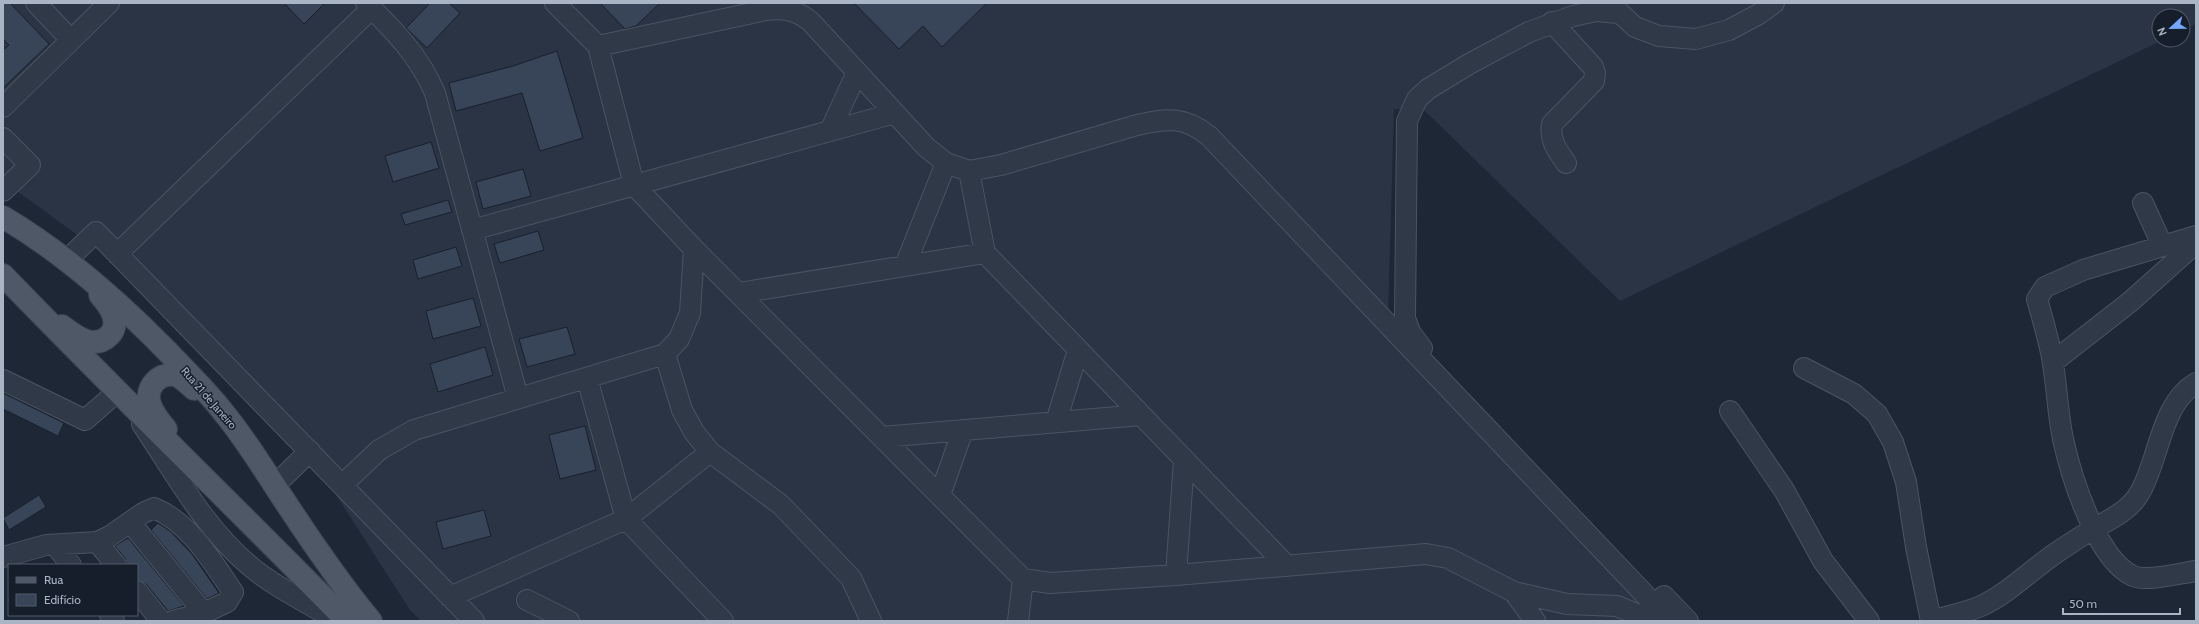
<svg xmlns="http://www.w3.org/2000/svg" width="2199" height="624" viewBox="0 0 2199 624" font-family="Cabin,sans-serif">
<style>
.airport{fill:#2a3444}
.building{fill:#384558;stroke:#18202d}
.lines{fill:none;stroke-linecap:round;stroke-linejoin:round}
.minor-casing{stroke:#4b5462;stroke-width:22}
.major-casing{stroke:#394250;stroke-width:24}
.minor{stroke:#303947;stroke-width:20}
.major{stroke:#4e5867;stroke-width:22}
.labels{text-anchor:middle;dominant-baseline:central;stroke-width:3;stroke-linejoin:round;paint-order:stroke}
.street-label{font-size:11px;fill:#a9b4c5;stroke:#161e2b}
</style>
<rect width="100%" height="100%" fill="#1d2736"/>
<path class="airport" d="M 3,3 L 2196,3 L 2196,24 L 2183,30 L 2183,16 L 2159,16 L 2159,40 L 2163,40 L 1620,301 L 1425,111 L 1394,109 L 1388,317 L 1684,621 L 421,621 L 410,610 L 313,459 L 131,274 L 3,181 Z"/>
<path class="building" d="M 3,3 L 10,3 L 49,44 L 3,88 L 3,50 L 9,45 L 3,39 Z
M 284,3 L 325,3 L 304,24 Z
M 430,3 L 449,3 L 460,13 L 427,48 L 406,28 Z
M 600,3 L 660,3 L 636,26 L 625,29 Z
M 854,3 L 987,3 L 942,47 L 923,26 L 899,49 Z
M 557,51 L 583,138 L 540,151 L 522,93 L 456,111 L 449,83 L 513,66 Z
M 431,142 L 439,168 L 393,182 L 385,156 Z
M 523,169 L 531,196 L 483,209 L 476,182 Z
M 448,200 L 452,212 L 405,225 L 401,214 Z
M 538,231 L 544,250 L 500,263 L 494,244 Z
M 456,247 L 462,266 L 418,279 L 413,260 Z
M 473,298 L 481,326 L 433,339 L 426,311 Z
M 567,327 L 575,354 L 527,367 L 519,339 Z
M 485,347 L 493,375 L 438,392 L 430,364 Z
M 3,393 L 64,423 L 58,436 L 3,409 Z
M 585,426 L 596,470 L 560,479 L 549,435 Z
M 39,495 L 46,507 L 9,530 L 3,518 Z
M 484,510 L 491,536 L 443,549 L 436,522 Z
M 158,523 L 171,532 L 192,554 L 219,593 L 207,599 L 151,530 Z
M 128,538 L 184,606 L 168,611 L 146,584 L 137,580 L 137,565 L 127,565 L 125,558 L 115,546 Z"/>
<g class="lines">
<g class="minor-casing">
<path id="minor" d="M 36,3 L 71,40
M 366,3 C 394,30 420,57 435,93 L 518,398
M 555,3 L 598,46 L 634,185 L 694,249 L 1023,579 L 1050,583 L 1176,575 L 1426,554 L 1448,558 L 1514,592 L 1535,621
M 1610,4 L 1635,27 L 1659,36 L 1696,39 L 1729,30 L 1759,14 L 1774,3
M 1552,22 L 1593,67 L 1595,73 L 1594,81 L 1552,124 C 1549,140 1557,150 1566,163
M 598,46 L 766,10 C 784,8 797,10 811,22 L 926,147 L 946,163 L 969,171 L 1001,165 L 1137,125 C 1166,118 1185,116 1209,136 L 1670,621
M 3,107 L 109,3
M 830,131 L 857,72
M 3,138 L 30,165 L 3,191
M 969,171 L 985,253 L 1287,566
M 2143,203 L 2162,245
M 472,230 L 895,113
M 2196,236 L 2083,270 L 2045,287 L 2037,299 C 2043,321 2050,343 2053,364 C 2057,389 2058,415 2063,439 C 2071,476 2097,560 2133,576 C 2147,582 2181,573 2196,571
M 117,254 L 372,8
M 67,260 L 96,232 L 474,621
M 905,266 L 946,163
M 739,293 L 985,253
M 1422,348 L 1410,332 L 1405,318 L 1407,121 L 1417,99 L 1428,89 L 1469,64 L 1529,32 L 1573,16 L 1596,11 L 1618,13
M 665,354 L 682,410 L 694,432 L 710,452 L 781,505 L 851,578 L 871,621
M 2053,362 L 2130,302 L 2196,243
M 1804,368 L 1854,394 L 1877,414 L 1893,442 L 1906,482 L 1916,547 L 1931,621
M 587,378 L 626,519 L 723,621
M 3,380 L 85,420 L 117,392
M 1730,411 L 1784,490 L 1823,561 L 1869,621
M 1056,422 L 1078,350
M 142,424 C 175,473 204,528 250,566 C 274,587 309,603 337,621
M 882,437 L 1141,415
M 275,485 L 310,451
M 342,485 L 379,450 L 414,430 L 665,354 L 679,339 L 690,313 L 694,249
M 940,495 L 963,430
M 130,522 L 204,613
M 97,542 L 116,565
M 55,545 L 71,565
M 3,557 L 46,545 L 97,542 L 110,536 L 143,513 L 154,508 C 190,523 212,561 233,592 L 227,602 L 204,613 L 173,621
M 1176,575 L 1184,460
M 137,591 L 161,621
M 1514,592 L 1567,604 L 1617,606 L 1653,621
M 1664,596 L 1688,621
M 450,597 L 626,519 L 710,452
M 527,600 L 569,621
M 110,615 L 114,621
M 1018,621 L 1023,579
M 1931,621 C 1947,616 1965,613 1981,606 C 2007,594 2029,572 2053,555 C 2066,546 2080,537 2093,529 C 2109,520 2129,511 2139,494 C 2159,462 2160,404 2196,383"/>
</g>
<g class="major-casing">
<path id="major" d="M 3,217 C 64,253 117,300 167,351 C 186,371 207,391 224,413 C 247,441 266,473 286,503 C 313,544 340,584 371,621
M 3,275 C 116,392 233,505 347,621
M 62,326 C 70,332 81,341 92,342 C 105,343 117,332 114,319 C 113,310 106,302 100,295
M 166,429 C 159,421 151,411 149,400 C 147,386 159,373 174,375 C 181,376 188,384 194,389"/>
</g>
<use href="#minor" class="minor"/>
<use href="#major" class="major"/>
</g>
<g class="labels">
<g class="street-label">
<text transform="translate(209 398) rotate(49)">Rua 21 de Janeiro</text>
</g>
</g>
<rect width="2199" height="624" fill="none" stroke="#a9b4c5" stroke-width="8"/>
<rect x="8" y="564" width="130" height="52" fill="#161e2b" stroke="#515a69"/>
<rect x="16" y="577" width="20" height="6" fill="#4e5867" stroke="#515a69"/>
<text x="44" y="584" font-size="12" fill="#a9b4c5">Rua</text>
<rect x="16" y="594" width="20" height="12" fill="#384558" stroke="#515a69"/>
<text x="44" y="604" font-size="12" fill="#a9b4c5">Edifício</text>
<g transform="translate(2171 28) rotate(248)"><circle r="19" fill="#161e2b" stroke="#515a69"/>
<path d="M0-3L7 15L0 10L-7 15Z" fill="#74a8ff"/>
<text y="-6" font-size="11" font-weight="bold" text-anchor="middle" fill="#a9b4c5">N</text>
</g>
<path d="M2063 608v6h117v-6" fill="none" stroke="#a9b4c5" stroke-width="2"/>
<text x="2069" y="608" font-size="12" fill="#a9b4c5" stroke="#161e2b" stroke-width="3" paint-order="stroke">50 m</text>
</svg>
